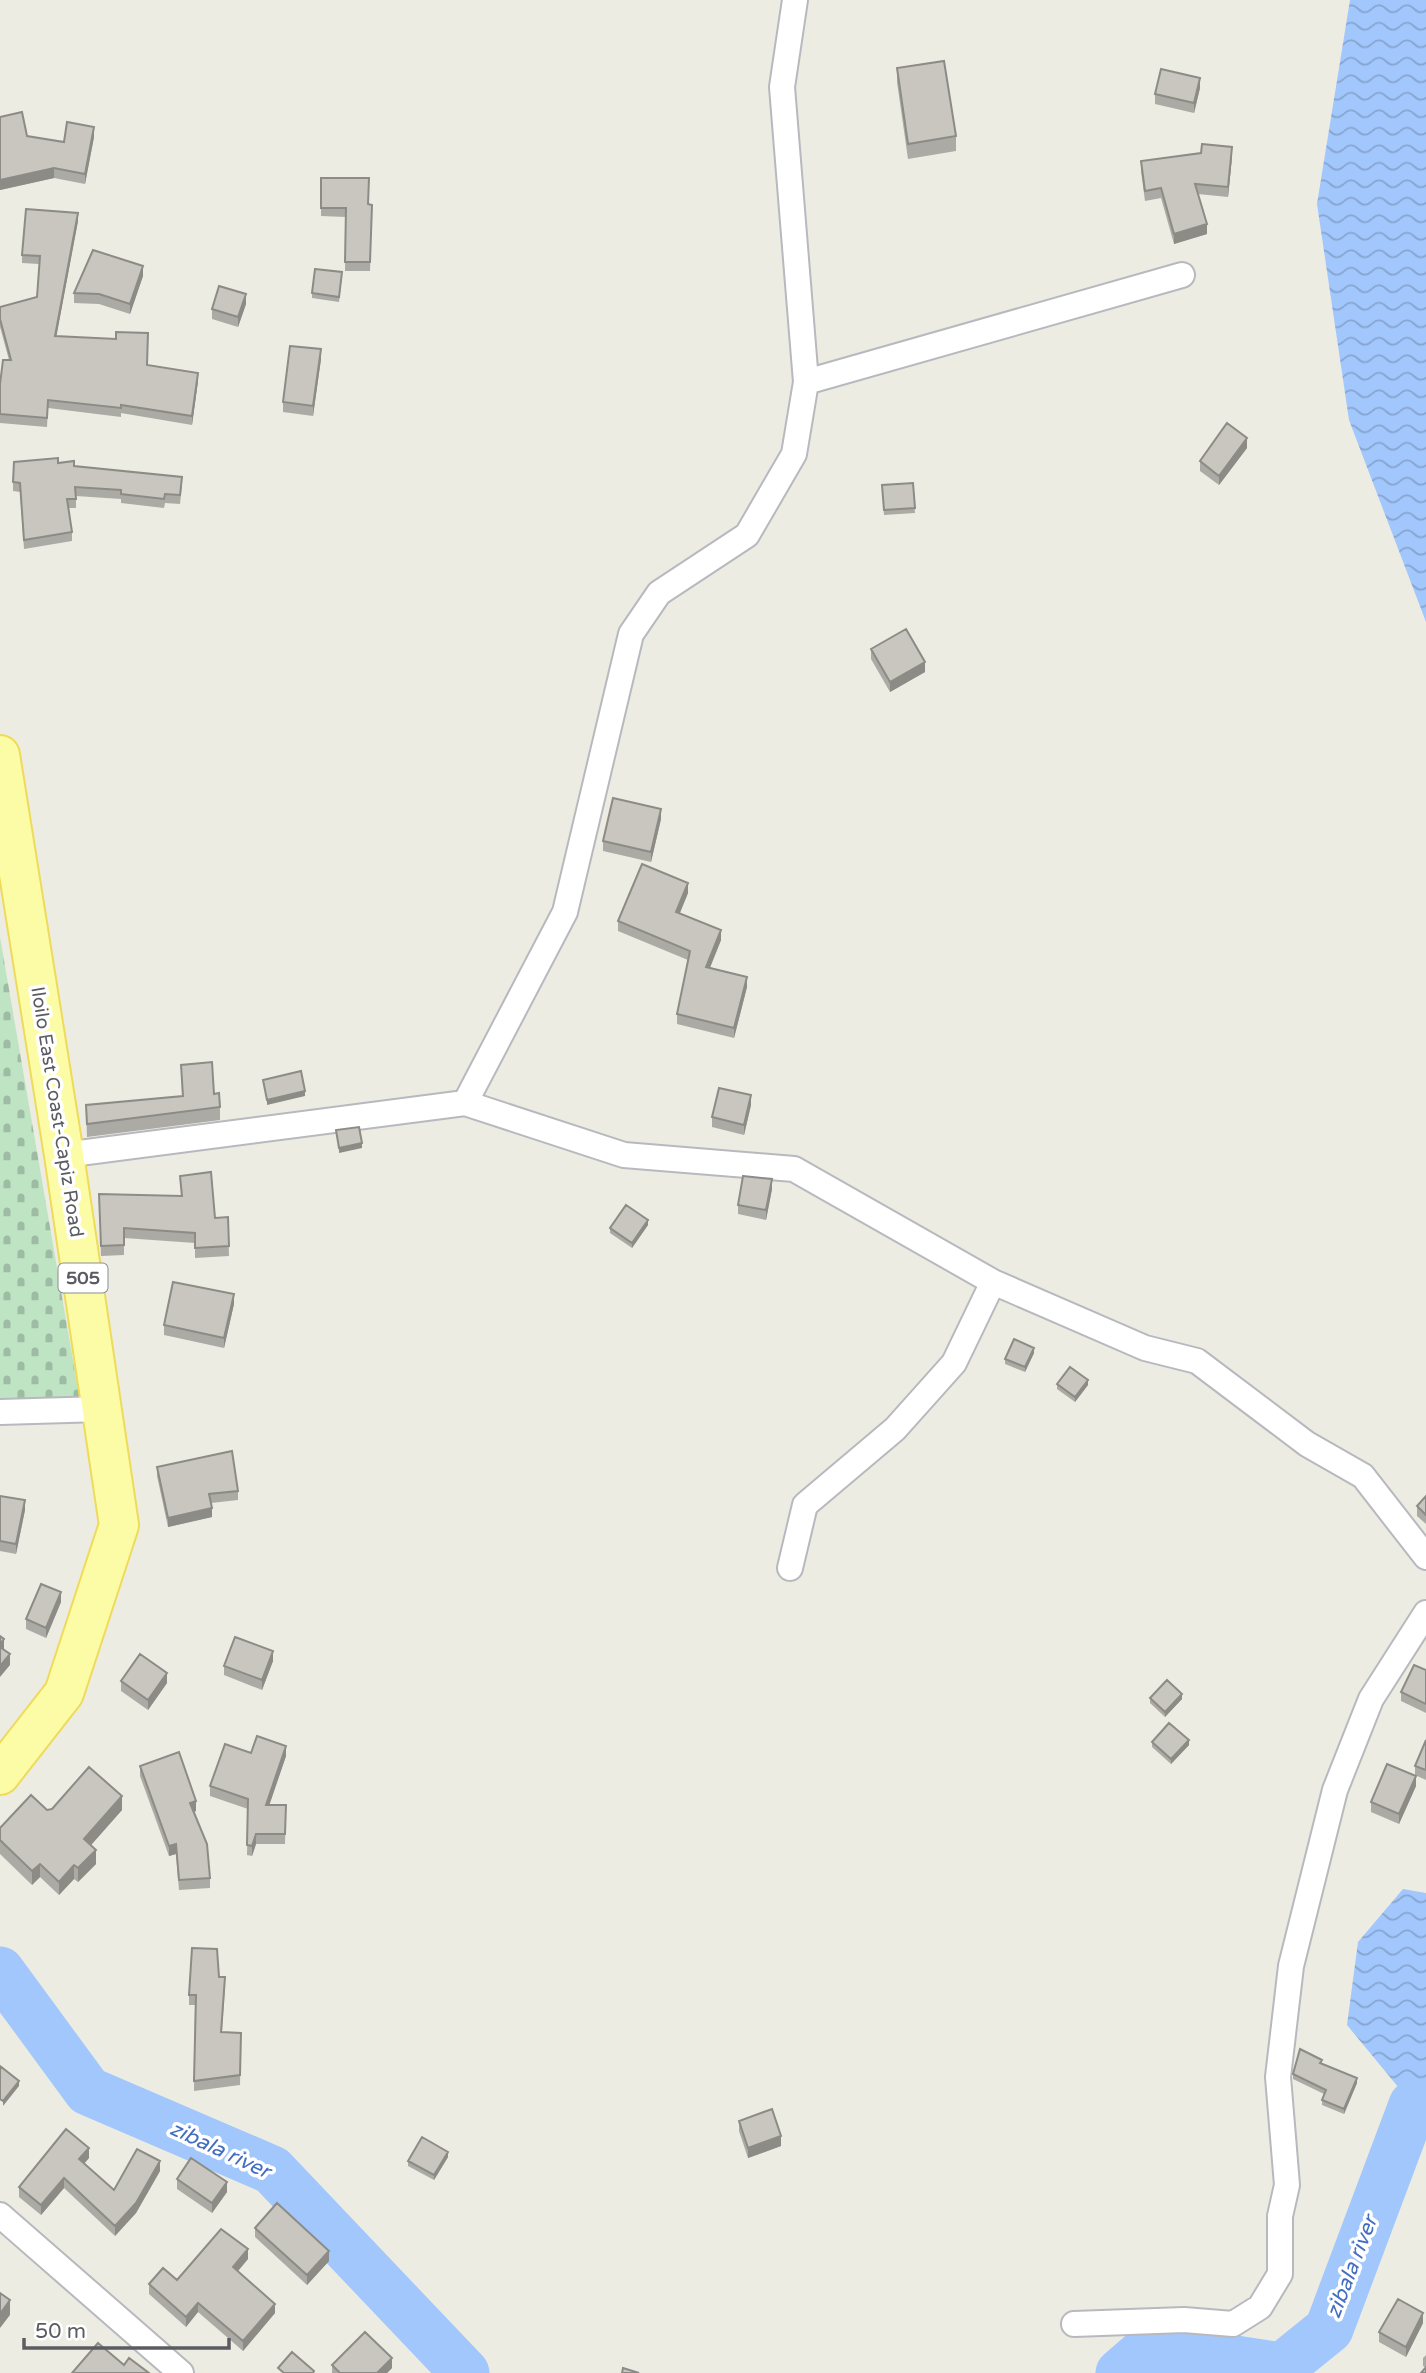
<svg xmlns="http://www.w3.org/2000/svg" width="1426" height="2373" viewBox="0 0 1426 2373" font-family="'Varela Round',sans-serif">
<style>
.cemetery{fill:url(#cemetery-stones)}
.water{fill:url(#water-waves)}
.lines{fill:none;stroke-linecap:round;stroke-linejoin:round}
.river{stroke:#a1c7fd;stroke-width:49}
.minor-casing{stroke:#b7b9be;stroke-width:28}
.primary-casing{stroke:#eedb59;stroke-width:42}
.minor{stroke:#fff;stroke-width:24}
.primary{stroke:#fdfca6;stroke-width:38}
.wall{fill:#acaaa4}
.shaded-wall{fill:#8c8b86}
.building{fill:#c8c6bf;stroke:#8c8b86;stroke-width:2}
.labels{text-anchor:middle;dominant-baseline:central;stroke-width:7;stroke-linejoin:round;paint-order:stroke}
.shield{fill:#fff;stroke:#8c8d91;stroke-width:2}
.shield-label{font-size:18px;font-weight:bold;fill:#5a5c62}
.street-label{font-size:19px;fill:#5a5c62;stroke:#fff}
.water-label{font-size:21px;font-style:italic;fill:#446ec0;stroke:#fff}
</style>
<defs>
<pattern id="cemetery-stones" width="16" height="16" patternUnits="userSpaceOnUse" patternTransform="scale(1.75)"><rect width="16" height="16" fill="#bee4c4"/><path d="M2 7V4a2 2 0 0 1 4 0v3zM10 15v-3a2 2 0 0 1 4 0v3z" fill="#9dbca3"/></pattern>
<pattern id="water-waves" width="16" height="10" patternUnits="userSpaceOnUse" patternTransform="scale(1.75)"><rect width="16" height="10" fill="#a1c7fd"/><path d="M0 5q4-4 8 0t8 0" fill="none" stroke="#86a5d0"/></pattern>
</defs>
<rect width="100%" height="100%" fill="#edece2"/>
<path class="cemetery" d="M 0,937 L 80,1401 L 0,1403 Z"/>
<path class="water" d="M 1350,0 L 1426,0 L 1426,622 L 1349,420 L 1317,204 Z
M 1403,1889 L 1426,1893 L 1426,2115 L 1413,2105 L 1347,2025 L 1358,1942 Z"/>
<g class="lines">
<path class="river" d="M 0,1971 L 88,2091 L 272,2170 L 465,2373
M 1120,2373 L 1150,2347 L 1282,2367 L 1329,2329 L 1413,2105"/>
<g class="minor-casing">
<path id="minor" d="M 806,382 L 1182,275
M 465,1103 L 624,1155 L 794,1169 L 993,1282 L 1145,1348 L 1197,1361 L 1307,1444 L 1363,1476 L 1426,1557
M 64,1155 L 465,1103 L 565,912 L 631,634 L 659,593 L 747,535 L 794,454 L 806,382 L 782,87 L 795,0
M 0,1412 L 102,1409
M 790,1568 L 805,1505 L 895,1429 L 954,1363 L 993,1282
M 0,2215 L 181,2373
M 1074,2324 L 1184,2320 L 1233,2324 L 1260,2307 L 1280,2274 L 1280,2216 L 1287,2185 L 1278,2077 L 1291,1966 L 1335,1790 L 1371,1699 L 1426,1613"/>
</g>
<g class="primary-casing">
<path id="primary" d="M 0,755 L 64,1155 L 119,1525 L 64,1693 L 0,1775"/>
</g>
<use href="#minor" class="minor"/>
<use href="#primary" class="primary"/>
</g>
<path class="wall" d="M 897,68 L 956,136 L 956,151 L 908,159 L 897,82 Z
M 1200,88 L 1194,113 L 1155,104 L 1155,94 Z
M 0,117 L 27,136 L 64,142 L 94,137 L 85,184 L 54,178 L 0,190 Z
M 1232,157 L 1228,197 L 1198,194 L 1207,234 L 1174,244 L 1161,198 L 1145,201 L 1141,171 L 1141,161 Z
M 321,178 L 368,204 L 372,205 L 370,271 L 345,271 L 346,217 L 321,216 Z
M 78,221 L 56,336 L 198,381 L 192,425 L 121,413 L 121,417 L 48,408 L 47,427 L 0,423 L 0,384 L 9,360 L 0,327 L 0,307 L 37,297 L 39,264 L 22,263 L 22,255 Z
M 143,276 L 130,314 L 99,304 L 74,303 L 74,293 Z
M 342,277 L 339,302 L 312,298 L 312,293 Z
M 246,304 L 238,327 L 212,319 L 212,309 Z
M 321,359 L 313,416 L 283,412 L 283,402 Z
M 1247,448 L 1219,485 L 1200,471 L 1200,461 Z
M 58,463 L 182,486 L 180,504 L 165,503 L 164,508 L 121,503 L 121,499 L 76,496 L 76,508 L 68,508 L 72,532 L 72,541 L 24,549 L 20,492 L 13,491 L 13,482 Z
M 913,483 L 915,513 L 884,515 L 882,485 Z
M 871,649 L 925,672 L 890,692 L 871,659 Z
M 661,819 L 651,862 L 603,851 L 603,841 Z
M 688,893 L 680,913 L 721,940 L 710,968 L 747,987 L 734,1038 L 677,1024 L 677,1014 L 688,960 L 618,931 L 618,921 Z
M 181,1065 L 214,1094 L 220,1107 L 220,1120 L 87,1137 L 86,1105 L 182,1096 Z
M 751,1105 L 744,1135 L 712,1127 L 712,1117 Z
M 180,1176 L 215,1218 L 228,1217 L 229,1256 L 195,1258 L 195,1243 L 124,1238 L 124,1255 L 101,1256 L 99,1194 L 181,1196 Z
M 772,1189 L 766,1220 L 738,1214 L 738,1205 Z
M 648,1225 L 632,1248 L 610,1233 L 610,1228 Z
M 234,1304 L 224,1348 L 164,1335 L 164,1325 Z
M 1034,1353 L 1025,1372 L 1005,1364 L 1005,1359 Z
M 1057,1384 L 1088,1385 L 1075,1402 L 1057,1389 Z
M 157,1467 L 238,1491 L 238,1500 L 211,1503 L 212,1517 L 168,1527 L 157,1476 Z
M 0,1496 L 25,1510 L 16,1554 L 0,1551 Z
M 1426,1496 L 1426,1524 L 1417,1516 L 1417,1506 Z
M 61,1602 L 46,1638 L 26,1629 L 26,1619 Z
M 273,1661 L 262,1690 L 224,1675 L 224,1666 Z
M 1426,1670 L 1426,1713 L 1401,1701 L 1401,1692 Z
M 121,1681 L 167,1683 L 148,1710 L 121,1691 Z
M 1150,1698 L 1182,1699 L 1165,1717 L 1150,1703 Z
M 1426,1740 L 1426,1780 L 1415,1775 L 1415,1766 Z
M 1152,1742 L 1189,1745 L 1171,1764 L 1152,1747 Z
M 251,1753 L 286,1756 L 269,1805 L 286,1805 L 285,1844 L 256,1844 L 252,1856 L 247,1855 L 248,1809 L 210,1796 L 210,1786 Z
M 140,1766 L 196,1811 L 194,1812 L 210,1878 L 210,1888 L 179,1890 L 176,1854 L 169,1856 L 140,1776 Z
M 1416,1786 L 1399,1824 L 1371,1812 L 1371,1802 Z
M 47,1810 L 122,1810 L 91,1845 L 96,1864 L 78,1882 L 74,1879 L 59,1895 L 40,1877 L 32,1885 L 0,1854 L 0,1828 Z
M 225,1987 L 222,2032 L 241,2033 L 240,2085 L 194,2091 L 195,2005 L 189,2005 L 189,1995 Z
M 1322,2064 L 1357,2083 L 1344,2114 L 1322,2105 L 1322,2100 L 1324,2094 L 1293,2079 L 1293,2074 Z
M 739,2121 L 781,2146 L 748,2158 L 739,2131 Z
M 448,2157 L 434,2180 L 408,2166 L 408,2161 Z
M 89,2158 L 84,2164 L 114,2190 L 160,2171 L 136,2213 L 115,2236 L 64,2188 L 41,2215 L 19,2197 L 19,2187 Z
M 177,2179 L 227,2192 L 212,2213 L 177,2189 Z
M 255,2228 L 329,2261 L 307,2285 L 255,2237 Z
M 248,2259 L 237,2272 L 275,2313 L 243,2351 L 198,2312 L 186,2327 L 149,2294 L 149,2284 L 177,2280 Z
M 1423,2323 L 1406,2357 L 1379,2342 L 1379,2332 Z
M 1426,2355 L 1426,2373 L 1425,2367 L 1423,2366 L 1423,2358 Z
M 332,2365 L 392,2368 L 387,2373 L 332,2373 Z"/>
<path class="shaded-wall" d="M 1200,78 L 1200,88 L 1194,113 L 1194,103 Z
M 94,127 L 94,137 L 85,184 L 85,174 Z
M 1232,147 L 1232,157 L 1228,197 L 1228,187 Z
M 54,168 L 54,178 L 0,190 L 0,180 Z
M 78,213 L 78,221 L 55,344 L 55,336 Z
M 1207,224 L 1207,234 L 1174,244 L 1174,234 Z
M 143,266 L 143,276 L 130,314 L 130,304 Z
M 246,294 L 246,304 L 238,327 L 238,317 Z
M 321,349 L 321,359 L 313,416 L 313,406 Z
M 198,373 L 198,381 L 192,425 L 192,416 Z
M 1247,438 L 1247,448 L 1219,485 L 1219,476 Z
M 925,662 L 925,672 L 890,692 L 890,682 Z
M 661,809 L 661,819 L 651,862 L 651,852 Z
M 688,883 L 688,893 L 676,922 L 676,912 Z
M 721,930 L 721,940 L 706,977 L 706,967 Z
M 747,977 L 747,987 L 734,1038 L 734,1028 Z
M 305,1091 L 305,1096 L 267,1105 L 267,1100 Z
M 751,1095 L 751,1105 L 744,1135 L 744,1125 Z
M 362,1143 L 362,1148 L 339,1153 L 339,1148 Z
M 772,1179 L 772,1189 L 766,1220 L 766,1210 Z
M 648,1220 L 648,1225 L 632,1248 L 632,1243 Z
M 234,1294 L 234,1304 L 224,1348 L 224,1338 Z
M 1034,1348 L 1034,1353 L 1025,1372 L 1025,1367 Z
M 1088,1380 L 1088,1385 L 1075,1402 L 1075,1397 Z
M 25,1500 L 25,1510 L 16,1554 L 16,1544 Z
M 212,1508 L 212,1517 L 168,1527 L 168,1518 Z
M 61,1592 L 61,1602 L 46,1638 L 46,1628 Z
M 4,1639 L 4,1650 L 0,1656 L 0,1644 Z
M 273,1651 L 273,1661 L 262,1690 L 262,1680 Z
M 10,1654 L 10,1665 L 0,1677 L 0,1666 Z
M 167,1673 L 167,1683 L 148,1710 L 148,1700 Z
M 1182,1694 L 1182,1699 L 1165,1717 L 1165,1712 Z
M 1189,1740 L 1189,1745 L 1171,1764 L 1171,1759 Z
M 286,1746 L 286,1756 L 266,1815 L 266,1805 Z
M 1416,1776 L 1416,1786 L 1399,1824 L 1399,1814 Z
M 122,1796 L 122,1810 L 84,1853 L 84,1839 Z
M 196,1801 L 196,1811 L 190,1813 L 190,1803 Z
M 256,1834 L 256,1844 L 252,1856 L 252,1846 Z
M 176,1844 L 176,1854 L 169,1856 L 169,1846 Z
M 96,1850 L 96,1864 L 78,1882 L 78,1868 Z
M 40,1864 L 40,1877 L 32,1885 L 32,1871 Z
M 74,1865 L 74,1879 L 59,1895 L 59,1882 Z
M 1357,2078 L 1357,2083 L 1344,2114 L 1344,2109 Z
M 19,2081 L 19,2086 L 3,2106 L 3,2101 Z
M 781,2136 L 781,2146 L 748,2158 L 748,2148 Z
M 89,2148 L 89,2158 L 79,2169 L 79,2159 Z
M 448,2152 L 448,2157 L 434,2180 L 434,2175 Z
M 160,2161 L 160,2171 L 136,2213 L 115,2236 L 115,2226 Z
M 64,2178 L 64,2188 L 41,2215 L 41,2205 Z
M 227,2182 L 227,2192 L 212,2213 L 212,2203 Z
M 248,2249 L 248,2259 L 233,2277 L 233,2267 Z
M 329,2251 L 329,2261 L 307,2285 L 307,2275 Z
M 10,2300 L 10,2315 L 0,2328 L 0,2314 Z
M 198,2303 L 198,2312 L 186,2327 L 186,2317 Z
M 275,2304 L 275,2313 L 243,2351 L 243,2341 Z
M 1423,2313 L 1423,2323 L 1406,2357 L 1406,2347 Z
M 392,2358 L 392,2368 L 387,2373 L 377,2373 Z"/>
<path class="building" d="M 944,61 L 956,136 L 908,144 L 897,68 Z
M 1161,69 L 1200,78 L 1194,103 L 1155,94 Z
M 22,112 L 27,136 L 64,142 L 67,122 L 94,127 L 85,174 L 54,168 L 0,180 L 0,117 Z
M 1202,144 L 1232,147 L 1228,187 L 1195,184 L 1207,224 L 1174,234 L 1161,188 L 1145,191 L 1141,161 L 1201,153 Z
M 321,178 L 369,178 L 368,204 L 372,205 L 370,262 L 345,262 L 346,208 L 321,208 Z
M 26,209 L 78,213 L 55,336 L 116,339 L 116,332 L 148,333 L 147,365 L 198,373 L 192,416 L 121,405 L 121,408 L 48,400 L 47,418 L 0,414 L 0,384 L 3,360 L 11,360 L 0,319 L 0,307 L 37,297 L 40,256 L 22,255 Z
M 93,250 L 143,266 L 130,304 L 99,294 L 74,293 Z
M 315,269 L 342,272 L 339,297 L 312,293 Z
M 219,286 L 246,294 L 238,317 L 212,309 Z
M 290,346 L 321,349 L 313,406 L 283,402 Z
M 1227,423 L 1247,438 L 1219,476 L 1200,461 Z
M 58,458 L 58,463 L 74,461 L 74,466 L 182,477 L 180,495 L 165,494 L 164,499 L 121,494 L 121,490 L 75,487 L 76,499 L 67,499 L 72,532 L 24,540 L 20,483 L 13,482 L 14,462 Z
M 913,483 L 915,508 L 884,510 L 882,485 Z
M 906,629 L 925,662 L 890,682 L 871,649 Z
M 613,798 L 661,809 L 651,852 L 603,841 Z
M 642,864 L 688,883 L 676,912 L 721,930 L 706,967 L 747,977 L 734,1028 L 677,1014 L 690,951 L 618,921 Z
M 212,1062 L 214,1094 L 219,1093 L 220,1107 L 87,1124 L 86,1105 L 183,1096 L 181,1065 Z
M 301,1071 L 305,1091 L 267,1100 L 263,1080 Z
M 719,1088 L 751,1095 L 744,1125 L 712,1117 Z
M 359,1127 L 362,1143 L 339,1148 L 336,1130 Z
M 211,1172 L 215,1218 L 228,1217 L 229,1246 L 195,1248 L 195,1233 L 124,1228 L 124,1245 L 101,1246 L 99,1194 L 182,1196 L 180,1176 Z
M 743,1176 L 772,1179 L 766,1210 L 738,1205 Z
M 626,1205 L 648,1220 L 632,1243 L 610,1228 Z
M 173,1282 L 234,1294 L 224,1338 L 164,1325 Z
M 1014,1339 L 1034,1348 L 1025,1367 L 1005,1359 Z
M 1070,1367 L 1088,1380 L 1075,1397 L 1057,1384 Z
M 232,1451 L 238,1491 L 209,1494 L 212,1508 L 168,1518 L 157,1467 Z
M 0,1496 L 25,1500 L 16,1544 L 0,1541 Z
M 1426,1496 L 1426,1515 L 1417,1506 Z
M 41,1584 L 61,1592 L 46,1628 L 26,1619 Z
M 0,1636 L 4,1639 L 0,1644 Z
M 235,1637 L 273,1651 L 262,1680 L 224,1666 Z
M 0,1647 L 10,1654 L 0,1666 Z
M 140,1654 L 167,1673 L 148,1700 L 121,1681 Z
M 1414,1665 L 1426,1670 L 1426,1704 L 1401,1692 Z
M 1167,1680 L 1182,1694 L 1165,1712 L 1150,1698 Z
M 1169,1723 L 1189,1740 L 1171,1759 L 1152,1742 Z
M 257,1736 L 286,1746 L 266,1805 L 286,1805 L 285,1834 L 256,1834 L 252,1846 L 247,1845 L 248,1799 L 210,1786 L 225,1744 L 251,1753 Z
M 1426,1740 L 1426,1770 L 1415,1766 Z
M 179,1752 L 196,1801 L 190,1803 L 207,1844 L 210,1878 L 179,1880 L 176,1844 L 169,1846 L 140,1766 Z
M 1387,1764 L 1416,1776 L 1399,1814 L 1371,1802 Z
M 89,1767 L 122,1796 L 84,1839 L 96,1850 L 78,1868 L 74,1865 L 59,1882 L 40,1864 L 32,1871 L 0,1840 L 0,1828 L 31,1795 L 47,1810 L 52,1809 Z
M 192,1948 L 217,1949 L 219,1977 L 225,1977 L 221,2032 L 241,2033 L 240,2075 L 194,2081 L 196,1995 L 189,1995 Z
M 1300,2049 L 1322,2060 L 1320,2063 L 1357,2078 L 1344,2109 L 1322,2100 L 1326,2090 L 1293,2074 Z
M 0,2066 L 19,2081 L 3,2101 L 0,2099 Z
M 772,2109 L 781,2136 L 748,2148 L 739,2121 Z
M 66,2129 L 89,2148 L 79,2159 L 114,2190 L 137,2149 L 160,2161 L 136,2203 L 115,2226 L 64,2178 L 41,2205 L 19,2187 Z
M 422,2137 L 448,2152 L 434,2175 L 408,2161 Z
M 191,2158 L 227,2182 L 212,2203 L 177,2179 Z
M 277,2203 L 329,2251 L 307,2275 L 255,2228 Z
M 221,2229 L 248,2249 L 233,2267 L 275,2304 L 243,2341 L 198,2303 L 186,2317 L 149,2284 L 163,2268 L 177,2280 Z
M 0,2293 L 10,2300 L 0,2314 Z
M 1398,2299 L 1423,2313 L 1406,2347 L 1379,2332 Z
M 365,2332 L 392,2358 L 377,2373 L 340,2373 L 332,2365 Z
M 98,2343 L 124,2365 L 129,2358 L 149,2373 L 72,2373 Z
M 292,2352 L 314,2371 L 313,2373 L 284,2373 L 278,2368 Z
M 1426,2367 L 1426,2373 L 1421,2373 Z
M 623,2368 L 639,2373 L 622,2373 Z"/>
<g class="labels">
<rect class="shield" x="58.5" y="1263.5" width="49" height="29" rx="5"/>
<g class="shield-label">
<text x="83" y="1278">505</text>
</g>
<g class="street-label">
<text transform="translate(57 1112) rotate(81)">Iloilo East Coast-Capiz Road</text>
</g>
<g class="water-label">
<text transform="translate(220 2150) rotate(25)">zibala river</text>
<text transform="translate(1352 2267) rotate(-69)">zibala river</text>
</g>
</g>
<path d="M24 2338v10h205v-10" fill="none" stroke="#5a5c62" stroke-width="3.5"/>
<text x="35" y="2338" font-size="21" fill="#5a5c62" stroke="#ffffff" stroke-width="5" paint-order="stroke">50 m</text>
</svg>
